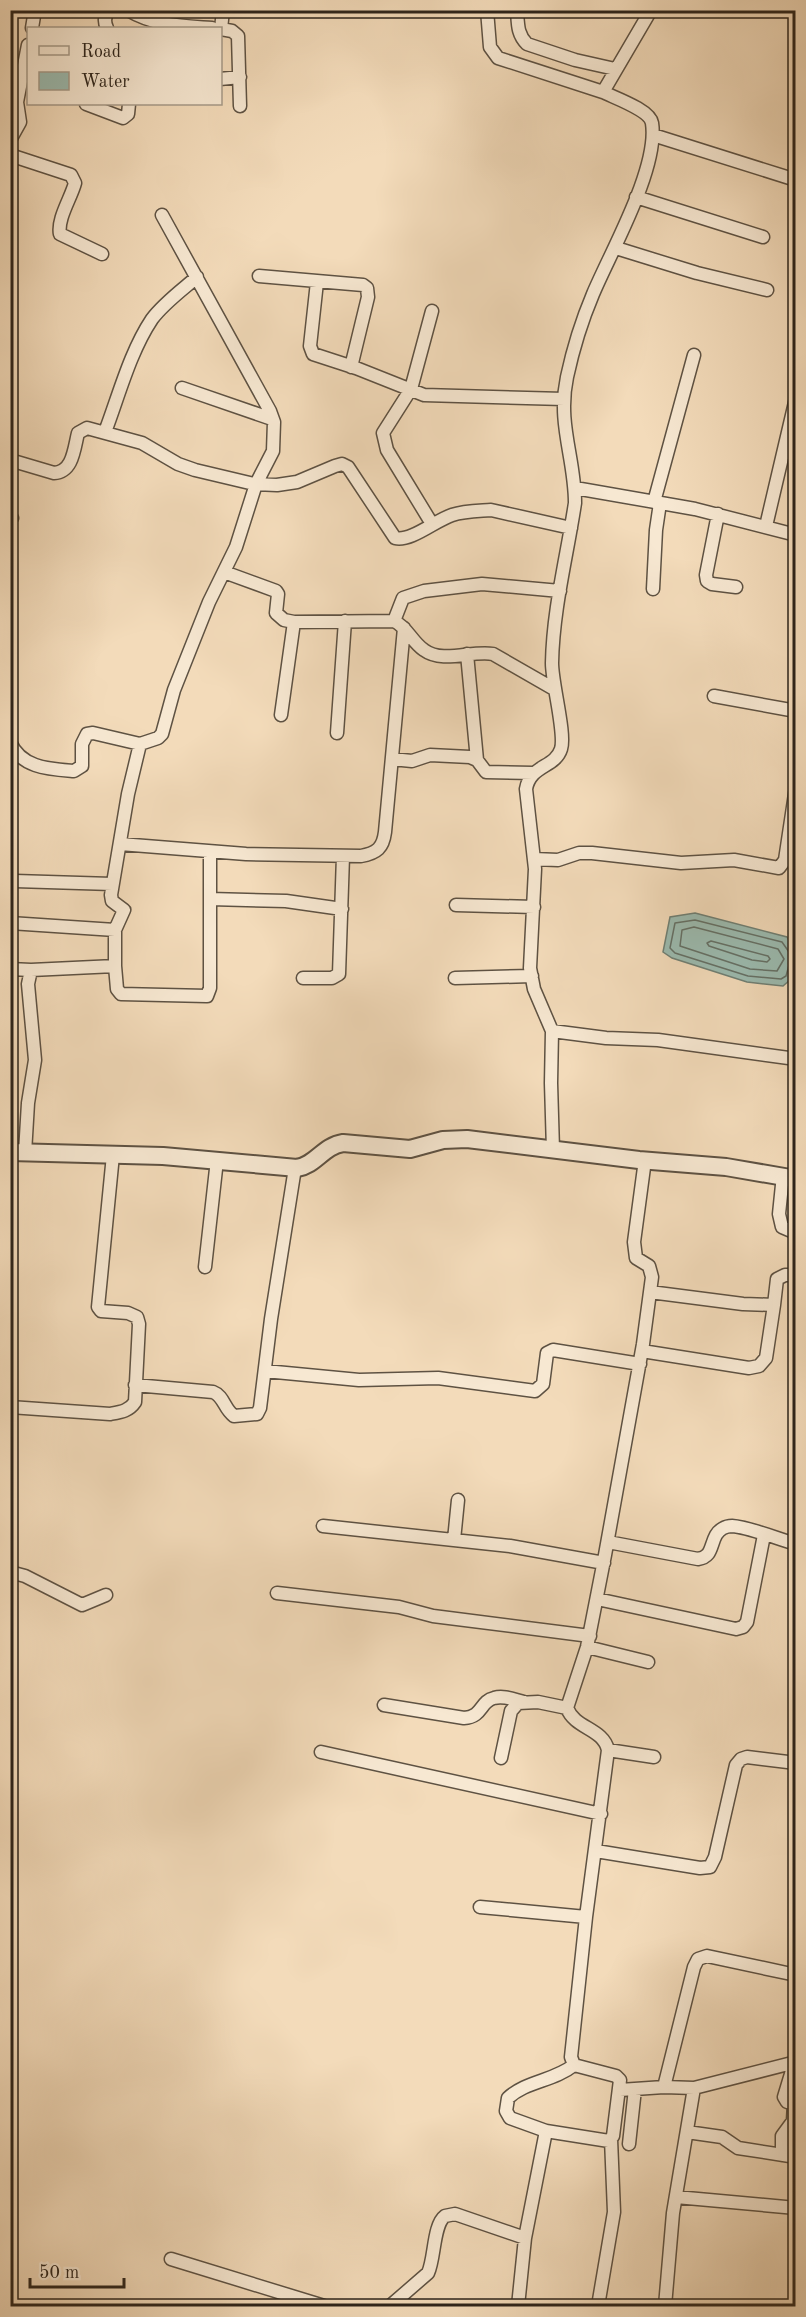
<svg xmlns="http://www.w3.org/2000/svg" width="806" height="2317" viewBox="0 0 806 2317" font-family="'Old Standard TT',serif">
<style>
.water{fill:#9bbbb0;stroke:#6f7f74;stroke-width:1.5}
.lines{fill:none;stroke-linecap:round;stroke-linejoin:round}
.shore{stroke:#647066;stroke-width:1.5}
.minor-casing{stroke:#5e5243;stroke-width:15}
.tertiary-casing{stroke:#5e5243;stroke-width:20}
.minor{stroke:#f7e8d2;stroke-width:12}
.tertiary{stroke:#f7e8d2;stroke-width:16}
</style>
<rect width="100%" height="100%" fill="#f3dbba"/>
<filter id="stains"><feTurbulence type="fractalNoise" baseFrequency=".00333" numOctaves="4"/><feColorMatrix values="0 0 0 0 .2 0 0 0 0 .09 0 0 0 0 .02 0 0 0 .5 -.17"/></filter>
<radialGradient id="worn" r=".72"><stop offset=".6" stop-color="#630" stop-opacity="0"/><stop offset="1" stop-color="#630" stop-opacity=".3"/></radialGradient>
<path class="water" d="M 695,913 L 787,937 L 795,951 L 791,979 L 783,986 L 747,982 L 672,958 L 663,952 L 670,917 Z"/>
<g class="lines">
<path class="shore" d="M 694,927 L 778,949 L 784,959 L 777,971 L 750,969 L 680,946 L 682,930 Z
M 711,941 L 768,956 L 770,959 L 767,962 L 752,960 L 709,946 L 707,943 Z
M 796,953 L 789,952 L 782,942 L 695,920 L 675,923 L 670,948 L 675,953 L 748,976 L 781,979 L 786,976 L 789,965 L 796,963"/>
<g class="minor-casing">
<path id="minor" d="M 128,10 C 155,26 182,26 212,28
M 223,10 L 221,29 L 232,31 L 238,36 L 240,106
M 487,10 L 490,47 L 498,58 L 603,92
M 517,10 C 518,24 517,34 527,44 L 575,60 L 615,69
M 32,28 L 35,10
M 107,28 C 104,22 104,16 109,10
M 220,79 L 240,77
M 86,104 L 123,118 L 128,114 L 129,104
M 653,135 L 796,180
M 10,140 L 20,122 L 17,102 L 28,45
M 10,155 L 71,175 L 75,183 C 71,198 57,219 60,234 L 102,254
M 636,197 L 763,237
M 616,248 L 697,273 L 767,290
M 259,276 L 363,285 L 367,288 L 368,297 L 351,367
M 317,282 L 310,346 L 313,354 L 356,368 L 424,395 L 564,399
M 432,311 L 411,389 L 383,433 L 387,450 L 432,524
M 182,388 L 272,419
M 105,432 C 119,395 130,352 152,319 C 164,303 182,290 197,277
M 10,460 L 54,473 C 73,472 74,449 78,433 L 87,428 L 142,443 L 178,464 L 195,470 L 254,484 L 277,485 L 297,482 L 335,466 L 342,464 L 348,467 L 395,538 C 411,542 436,520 452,515 C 464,511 478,511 491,510 L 571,528
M 575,488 L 695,509 L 796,535
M 654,502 L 694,355
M 718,514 L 706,575 L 707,581 L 712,584 L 736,587
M 10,517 L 12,518
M 766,526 L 796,398
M 224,572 L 276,591 L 278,594 L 276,613 L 284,620 L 294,622 L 394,621 C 407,627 412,642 424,650 C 443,664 472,650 493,654 L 554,689
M 653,589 L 656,530 L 660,503
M 394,621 L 403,598 L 424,591 L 482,584 L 560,591
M 467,654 L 477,760
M 714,696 L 796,711
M 281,715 L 294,622
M 337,733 L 345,621
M 10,742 C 21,768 49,769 74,771 L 82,766 L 82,744 L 87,734 L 93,733 L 140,744
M 392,759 L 412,761 L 430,755 L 470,757 L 477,760 L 486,772 L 533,773
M 120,844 L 246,854 L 361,856 C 377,853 383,848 385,832 L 404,628
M 534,859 L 558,860 L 579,853 L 592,853 L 681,863 L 734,860 L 779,868 L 785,860 L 796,787
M 15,881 L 112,884
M 210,899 L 286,901 L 342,909
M 456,905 L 534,907
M 10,923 L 115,930
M 115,966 L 115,930 L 124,910 L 112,901 L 111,895 L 128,794 L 140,744 L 158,738 L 162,734 L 174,690 L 209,602 L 236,547 L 256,484 L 273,451 L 274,422 L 270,411 L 162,215
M 10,969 L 31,970
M 303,978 L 332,978 L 339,974 L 343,856
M 455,978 L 532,976
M 552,1031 L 606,1038 L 658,1040 L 796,1059
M 553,1150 L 551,1083 L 552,1031 L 534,989 L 530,968 L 535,869 L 526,789 C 530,765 555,768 561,749 C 566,734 552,684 552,663 C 553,609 567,556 575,503 C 575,458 557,424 567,377 C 573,349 582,320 593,294 C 611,251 659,168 652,123 C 650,110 615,98 603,92 L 651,10
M 25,1153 L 28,1103 L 35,1060 L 28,984 L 31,970 L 115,966 L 117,989 L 121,994 L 207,996 L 210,988 L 210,852
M 783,1175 L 779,1214 L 782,1227 L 796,1233
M 205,1267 L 217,1160
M 774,1305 L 777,1279 L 785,1275 L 796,1275
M 642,1351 L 749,1368 L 759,1366 L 766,1358 L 774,1305 L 743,1304 L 650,1292
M 265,1371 L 359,1380 L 438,1378 L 535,1391 L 543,1384 L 547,1353 L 553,1350 L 640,1364
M 135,1385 L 213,1392 C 224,1396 224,1409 234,1416 L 257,1414 L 260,1408 L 271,1319 L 295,1168
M 10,1407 L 110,1414 C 121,1412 129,1411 135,1402 L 139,1324 L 137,1317 L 128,1313 L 101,1311 L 98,1307 L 113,1155
M 323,1526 L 510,1546 L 604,1563
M 454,1540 L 458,1500
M 608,1542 L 698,1559 C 712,1557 710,1546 716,1535 C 719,1530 725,1526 732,1526 C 749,1527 778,1539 796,1544
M 10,1572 L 25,1576 L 82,1605 L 106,1595
M 277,1593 L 399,1607 L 433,1616 L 590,1636
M 597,1599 L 736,1629 L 743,1627 L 747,1622 L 764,1535
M 587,1647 L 648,1662
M 384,1705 L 464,1718 C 483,1717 480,1701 494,1698 C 504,1695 515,1700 524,1702
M 608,1750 L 654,1757
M 321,1752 L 601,1814
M 501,1758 L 511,1711 L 518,1703 L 538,1702 L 567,1708
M 596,1851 L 700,1868 L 710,1867 L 715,1857 L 736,1765 L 741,1759 L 747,1757 L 796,1763
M 480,1907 L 586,1917
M 794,2064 L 784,2097 L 787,2102 L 796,2103
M 664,2087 L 694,2088 L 673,2213 L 665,2306
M 694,2088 L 796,2062
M 620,2090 L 664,2087 L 694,1967 L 698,1959 L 707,1956 L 796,1975
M 546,2131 L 510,2118 L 506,2111 L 508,2098 C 526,2081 554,2081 574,2065
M 687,2132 L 722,2137 L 738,2148 L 796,2157
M 629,2144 L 635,2089
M 782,2155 L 782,2136 L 793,2121 L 794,2103
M 676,2197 L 796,2208
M 171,2259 L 324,2306
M 390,2306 L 428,2273 C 435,2258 433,2225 445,2216 L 455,2214 L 525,2238
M 518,2306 L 525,2238 L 546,2131 L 609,2141 L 613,2136 L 620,2080 L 616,2076 L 574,2065 L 571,2057 L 586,1917 L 608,1750 C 603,1728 575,1729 567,1708 L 587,1647 L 605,1555 L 643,1344 L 652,1277 L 649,1266 L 636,1258 L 634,1242 L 645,1160
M 598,2306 L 614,2212 L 611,2139"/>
</g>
<g class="tertiary-casing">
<path id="tertiary" d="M 10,1152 L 163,1156 L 297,1168 C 316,1165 323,1146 343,1143 L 410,1149 L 443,1140 L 467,1139 L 639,1160 L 726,1167 L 796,1179"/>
</g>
<use href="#minor" class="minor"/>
<use href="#tertiary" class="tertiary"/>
</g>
<rect width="806" height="2317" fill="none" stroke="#f3dbba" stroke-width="36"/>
<rect x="12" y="12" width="782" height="2293" fill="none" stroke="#2d241b" stroke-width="3"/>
<rect x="18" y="18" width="770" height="2281" fill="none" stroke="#2d241b" stroke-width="1.5"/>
<rect x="27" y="27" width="195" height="78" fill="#f7e8d2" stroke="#a69a89" stroke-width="1.5"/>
<rect x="39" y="46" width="30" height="9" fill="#f7e8d2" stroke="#a69a89" stroke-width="1.5"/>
<text x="81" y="57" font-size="18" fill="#2d241b">Road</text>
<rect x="39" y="72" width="30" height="18" fill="#9bbbb0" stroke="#a69a89" stroke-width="1.5"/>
<text x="81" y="87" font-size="18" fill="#2d241b">Water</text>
<path d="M30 2278v9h94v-9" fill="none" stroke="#2d241b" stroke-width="3"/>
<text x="39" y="2278" font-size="18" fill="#2d241b" stroke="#f7e8d2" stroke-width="4.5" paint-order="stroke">50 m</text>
<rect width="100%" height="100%" filter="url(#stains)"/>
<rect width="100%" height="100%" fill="url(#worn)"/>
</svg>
